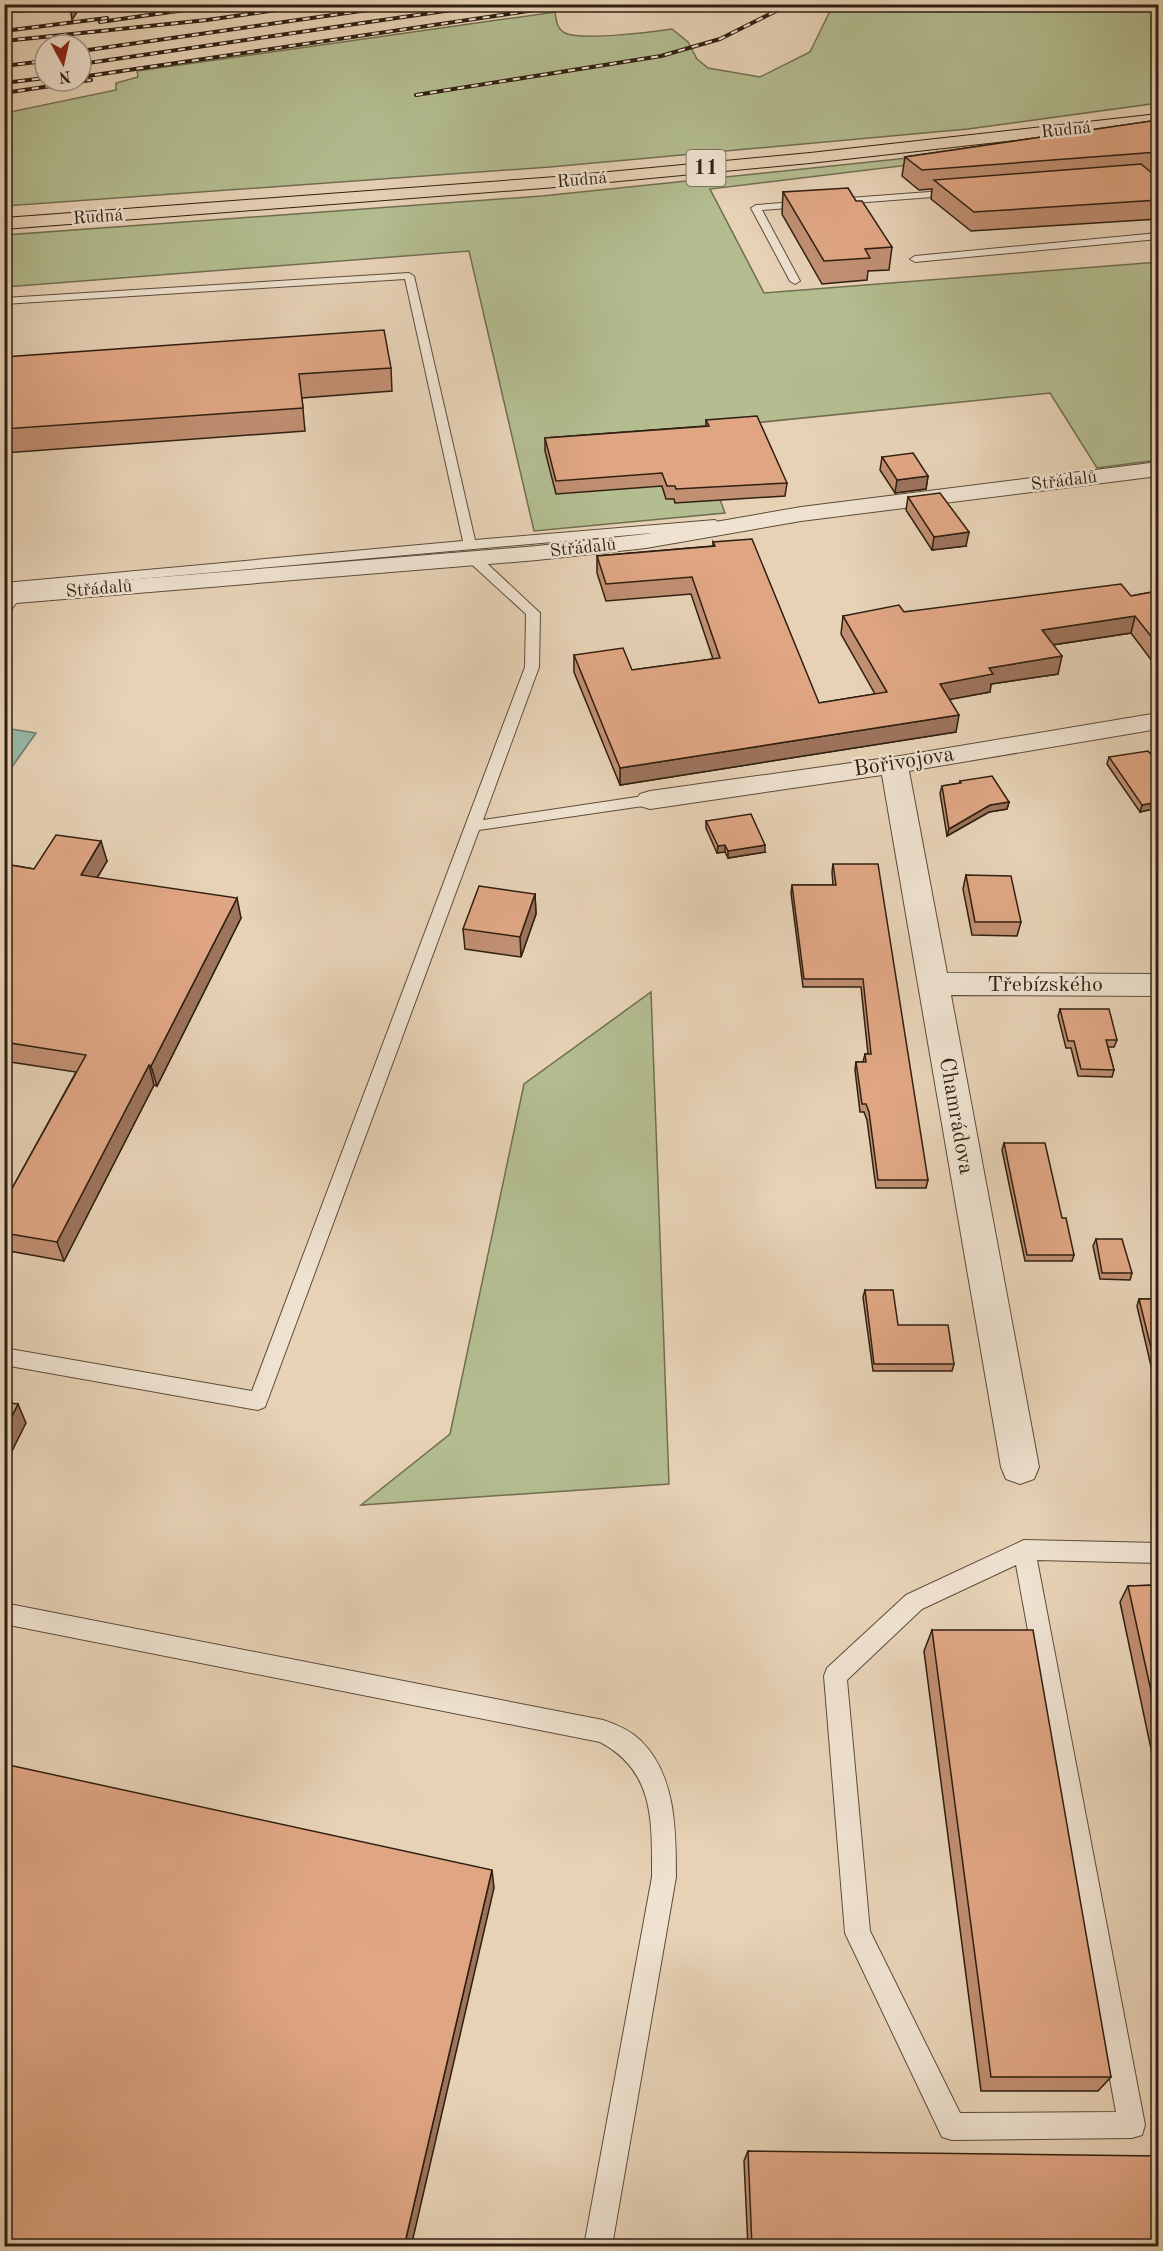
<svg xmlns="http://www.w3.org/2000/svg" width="1163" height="2251" viewBox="0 0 1163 2251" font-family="'Old Standard TT',serif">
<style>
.green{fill:#b3bd90;stroke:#716e50;stroke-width:1.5}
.water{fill:#97b8aa;stroke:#6d7b6c;stroke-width:1.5}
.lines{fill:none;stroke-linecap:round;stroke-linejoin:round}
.lane-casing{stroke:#5d4c3a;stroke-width:2}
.street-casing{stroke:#5d4c3a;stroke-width:2}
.primary-casing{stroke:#2f1f10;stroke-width:2}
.lane{fill:#efe2d0;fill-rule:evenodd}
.street{fill:#efe2d0;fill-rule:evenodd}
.primary{fill:#e7d2b6;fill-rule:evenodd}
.rail-casing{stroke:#2f1f10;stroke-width:4}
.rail{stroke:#efe2d0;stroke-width:2;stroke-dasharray:7;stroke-linecap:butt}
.wall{fill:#c18f72;stroke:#2f1f10;stroke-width:1.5}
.shaded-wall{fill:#9d745c;stroke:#2f1f10;stroke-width:1.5}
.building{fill:#e0a684;stroke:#2f1f10;stroke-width:1.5}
.labels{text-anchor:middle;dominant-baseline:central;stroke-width:5;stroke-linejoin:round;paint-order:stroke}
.far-street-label{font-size:18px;fill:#2f1f10;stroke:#efe2d0}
.shield{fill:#efe2d0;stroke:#695a4a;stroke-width:1.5}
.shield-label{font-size:21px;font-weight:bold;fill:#2f1f10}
.street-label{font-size:22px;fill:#2f1f10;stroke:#efe2d0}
</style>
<rect width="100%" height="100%" fill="#e7d2b6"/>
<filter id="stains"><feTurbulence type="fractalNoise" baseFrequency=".00333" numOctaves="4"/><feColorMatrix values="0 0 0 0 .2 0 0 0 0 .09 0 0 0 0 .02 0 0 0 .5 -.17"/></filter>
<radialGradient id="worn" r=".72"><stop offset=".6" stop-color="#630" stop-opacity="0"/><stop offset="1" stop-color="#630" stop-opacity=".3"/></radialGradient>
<path class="green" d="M 837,4 L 1158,5 L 1158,103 L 968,129 L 550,167 L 5,206 L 5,113 L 116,90 L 116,83 L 138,77 L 137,71 L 555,12 C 556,20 557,29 565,33 C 582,41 651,32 672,29 L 688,42 L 697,59 L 708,68 L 760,77 L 810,52 L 832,7 Z
M 1129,135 L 1132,138 L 710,189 L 764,293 L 1158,262 L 1158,460 L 1097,468 L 1050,393 L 694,429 L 725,513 L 534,531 L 469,251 L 5,287 L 5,235 L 542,196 Z
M 651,992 L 669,1484 L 361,1505 L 450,1434 L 524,1084 Z"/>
<path class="water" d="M 5,728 L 36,733 L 12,767 L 5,766 Z"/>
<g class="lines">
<g class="lane-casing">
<path id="lane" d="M 956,190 L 961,193 L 959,195 L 762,210 L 800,281 L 795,284 L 790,281 L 751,208 L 756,205 Z
M 1158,233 L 1158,239 L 915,262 L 910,259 L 915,256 Z
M 409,273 L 414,276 L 475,540 L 715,520 L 721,524 L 719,527 L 4,591 L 4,583 L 463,541 L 405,279 L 4,304 L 4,298 Z
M 473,554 L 478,555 L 540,613 L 539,667 L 483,820 L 650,795 L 658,800 L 650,805 L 479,830 L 265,1407 L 258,1410 L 4,1365 L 4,1348 L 252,1391 L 525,667 L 526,614 L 468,561 L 467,558 L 468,555 Z
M 14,592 L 21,596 L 9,613 L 4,614 L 4,600 L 9,593 Z
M 1024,1540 L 1158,1543 L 1158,1563 L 1037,1560 L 1145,2125 L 1142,2135 L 1132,2138 L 952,2140 L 942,2137 L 845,1933 L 824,1676 L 827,1668 L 906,1595 ZM 1016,1565 L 1116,2112 L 960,2113 L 870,1931 L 847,1680 L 922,1609 Z
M 4,1603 L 603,1720 C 615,1724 630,1730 640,1740 C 676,1774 676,1831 676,1877 L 612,2246 L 584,2246 L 652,1877 C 652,1822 655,1771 600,1742 L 4,1624 Z"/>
</g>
<g class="street-casing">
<path id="street" d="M 1158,462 L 1158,476 L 801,521 L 646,548 L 537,560 L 4,604 L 4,590 L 537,546 L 646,534 L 801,507 Z
M 1158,713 L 1158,729 L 909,771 L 947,973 L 1158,974 L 1158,996 L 951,995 L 1039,1467 L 1034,1479 L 1020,1484 L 1006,1479 L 1001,1467 L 882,775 L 650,809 L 640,806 L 636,800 L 640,794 L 650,791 L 894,757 Z"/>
</g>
<g class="primary-casing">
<path id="primary" d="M 1158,114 L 1158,124 L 810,163 L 556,187 L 4,229 L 4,218 L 556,177 L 810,153 Z"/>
</g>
<use href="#lane" class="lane"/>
<use href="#street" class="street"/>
<use href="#primary" class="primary"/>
<g class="rail-casing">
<path id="rail" d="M 4,11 L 106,8 L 146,4
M 100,22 L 227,4
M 4,31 L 107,18
M 4,41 L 207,20 L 318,4
M 81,51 L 410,4
M 81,64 L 493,4
M 4,66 L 45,61
M 81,77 L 576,4
M 4,83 L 45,78
M 4,93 L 91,80
M 416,95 L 661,56 L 720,39 L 790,4"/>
</g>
<use href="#rail" class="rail"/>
</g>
<path class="wall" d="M 1158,120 L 1158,219 L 971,231 L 931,199 L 932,189 L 919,190 L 902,176 L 905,157 Z
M 783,192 L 856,201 L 892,247 L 889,270 L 868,271 L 867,280 L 822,284 L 782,214 Z
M 4,357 L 391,368 L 392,391 L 302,398 L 305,431 L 4,453 Z
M 706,420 L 787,483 L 785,496 L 675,503 L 674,499 L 666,499 L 662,486 L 556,494 L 545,451 L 545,438 L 706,426 Z
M 882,457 L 928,476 L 926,489 L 895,493 L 880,470 Z
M 908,497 L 966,546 L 932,550 L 906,510 Z
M 713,542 L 819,703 L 875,694 L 841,634 L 843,616 L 1131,596 L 1158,591 L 1158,669 L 1131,633 L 1053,645 L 1058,674 L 991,684 L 990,692 L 949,699 L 956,732 L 620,785 L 574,672 L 574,655 L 632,670 L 713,659 L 691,594 L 606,601 L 597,573 L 597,556 L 713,546 Z
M 1158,756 L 1158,808 L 1140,812 L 1107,764 L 1109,757 Z
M 960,781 L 1009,802 L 1007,809 L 989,812 L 947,836 L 940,793 L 942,786 L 960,783 Z
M 706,821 L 765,852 L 728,858 L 725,852 L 717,853 L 706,828 Z
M 107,861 L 97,878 L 241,918 L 157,1086 L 154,1085 L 64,1261 L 4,1250 L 4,1203 L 76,1072 L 4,1061 L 4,864 L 34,869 Z
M 833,864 L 928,1180 L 926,1188 L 876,1188 L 867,1120 L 864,1112 L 860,1112 L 855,1070 L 856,1062 L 863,1062 L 865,1054 L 868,1054 L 861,987 L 803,987 L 791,893 L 792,885 L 833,885 L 832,872 Z
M 966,875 L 1021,922 L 1017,936 L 972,935 L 963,889 Z
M 535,894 L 536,914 L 521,957 L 465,949 L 463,929 Z
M 1060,1009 L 1117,1040 L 1114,1047 L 1108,1047 L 1114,1070 L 1112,1077 L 1078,1076 L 1071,1048 L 1066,1048 L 1058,1016 Z
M 1004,1143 L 1062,1218 L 1074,1255 L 1072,1261 L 1025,1261 L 1002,1150 Z
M 1096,1239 L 1132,1273 L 1130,1280 L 1100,1279 L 1093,1246 Z
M 865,1290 L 898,1325 L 954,1364 L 952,1371 L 873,1371 L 863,1297 Z
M 1139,1299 L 1158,1299 L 1158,1370 L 1152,1370 L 1137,1306 Z
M 1158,1585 L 1158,1782 L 1120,1602 L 1128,1586 Z
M 932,1630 L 1111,2077 L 1098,2091 L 981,2091 L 924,1651 Z
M 748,2151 L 1158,2247 L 748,2247 L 744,2161 Z"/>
<path class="shaded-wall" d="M 71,4 L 82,4 L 72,20 L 70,7 Z
M 928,476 L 926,489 L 895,493 L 897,480 Z
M 969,532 L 966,546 L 932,550 L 934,537 Z
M 1135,616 L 1131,633 L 1038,647 L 1042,630 Z
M 1062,656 L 1058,674 L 991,684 L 990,692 L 936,702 L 940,684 L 989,668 Z
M 959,715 L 956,732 L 620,785 L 620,768 Z
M 1009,802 L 1007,809 L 989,812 L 947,836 L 949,829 L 990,805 Z
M 1158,802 L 1158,808 L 1140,812 L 1142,805 Z
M 101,841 L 107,861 L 87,895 L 81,875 Z
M 725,845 L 725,852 L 717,853 L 718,846 Z
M 765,845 L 765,852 L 728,858 L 728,851 Z
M 535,894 L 536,914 L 521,957 L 520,937 Z
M 237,898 L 241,918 L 157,1086 L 151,1066 Z
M 149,1065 L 154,1085 L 64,1261 L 57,1242 Z
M 18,1404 L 26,1423 L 4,1467 L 4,1432 Z
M 492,1870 L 494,1888 L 411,2247 L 404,2247 Z"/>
<path class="building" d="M 1158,120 L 1158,152 L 922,170 L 905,157 Z
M 1141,164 L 1158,178 L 1158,200 L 974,212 L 934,180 Z
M 848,188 L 856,201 L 862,201 L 892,247 L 865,249 L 870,258 L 824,261 L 783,192 Z
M 384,330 L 391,368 L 299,374 L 303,408 L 4,429 L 4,357 Z
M 757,416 L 787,483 L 676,489 L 675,486 L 667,486 L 662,473 L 556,481 L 545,438 L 709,426 L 706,420 Z
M 913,453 L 928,476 L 897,480 L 882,457 Z
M 940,493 L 969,532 L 934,537 L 908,497 Z
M 752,539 L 819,703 L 887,692 L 843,616 L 899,605 L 904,612 L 1121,584 L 1131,596 L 1158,591 L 1158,645 L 1135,616 L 1042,630 L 1062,656 L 989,668 L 993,674 L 940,684 L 959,715 L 620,768 L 574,655 L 623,648 L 632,670 L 720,658 L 692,577 L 606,584 L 597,556 L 715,546 L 713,542 Z
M 1148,751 L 1153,757 L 1158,756 L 1158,802 L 1142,805 L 1109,757 Z
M 992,776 L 1009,802 L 990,805 L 949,829 L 942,786 L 961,783 L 960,781 Z
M 751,814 L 765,845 L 728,851 L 725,845 L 718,846 L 706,821 Z
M 56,835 L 101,841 L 81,875 L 237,898 L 151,1066 L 149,1065 L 57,1242 L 4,1233 L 4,1203 L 86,1055 L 4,1042 L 4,864 L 34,869 Z
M 833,864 L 878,864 L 928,1180 L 878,1180 L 869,1112 L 866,1104 L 862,1104 L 856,1062 L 866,1062 L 865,1054 L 871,1054 L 863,979 L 804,979 L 792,885 L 836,885 Z
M 966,875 L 1011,876 L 1021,922 L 975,922 Z
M 479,886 L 535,894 L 520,937 L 463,929 Z
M 1060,1009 L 1109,1009 L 1117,1040 L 1106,1040 L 1114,1070 L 1081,1069 L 1074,1041 L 1068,1041 Z
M 1004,1143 L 1045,1143 L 1062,1218 L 1066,1218 L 1074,1255 L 1027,1255 Z
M 1096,1239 L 1122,1239 L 1132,1273 L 1102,1273 Z
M 865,1290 L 893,1290 L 898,1325 L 948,1325 L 954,1364 L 874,1364 Z
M 1139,1299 L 1158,1299 L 1158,1364 L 1155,1364 Z
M 4,1402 L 18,1404 L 4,1432 Z
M 1158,1585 L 1158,1723 L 1128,1586 Z
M 932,1630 L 1033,1630 L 1111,2077 L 991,2077 Z
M 4,1764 L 492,1870 L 404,2247 L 4,2247 Z
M 748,2151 L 1158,2156 L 1158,2247 L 752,2247 Z"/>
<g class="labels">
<g class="far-street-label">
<text transform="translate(1066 130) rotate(-6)">Rudná</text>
<text transform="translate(582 180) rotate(-5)">Rudná</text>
<text transform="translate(98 217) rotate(-4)">Rudná</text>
<text transform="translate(1064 481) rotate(-7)">Střádalů</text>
<text transform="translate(583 548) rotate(-6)">Střádalů</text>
<text transform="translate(99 589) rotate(-5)">Střádalů</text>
</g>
<rect class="shield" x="686.5" y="150" width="39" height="36" rx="4.5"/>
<g class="shield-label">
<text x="706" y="168">11</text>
</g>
<g class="street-label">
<text transform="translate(904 762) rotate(-9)">Bořivojova</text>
<text x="1045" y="985">Třebízského</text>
<text transform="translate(956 1116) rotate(80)">Chamrádova</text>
</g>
</g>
<rect width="1163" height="2251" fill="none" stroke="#e7d2b6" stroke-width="24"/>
<rect x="6" y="6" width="1151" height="2239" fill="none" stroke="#2f1f10" stroke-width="3"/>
<rect x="12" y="12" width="1139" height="2227" fill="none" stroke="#2f1f10" stroke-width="1.5"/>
<g transform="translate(63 63) rotate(172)"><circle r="28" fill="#efe2d0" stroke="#a29483" stroke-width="1.5"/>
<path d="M0-4.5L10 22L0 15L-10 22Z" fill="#8f2418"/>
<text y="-9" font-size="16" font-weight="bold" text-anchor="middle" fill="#2f1f10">N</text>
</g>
<rect width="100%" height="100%" filter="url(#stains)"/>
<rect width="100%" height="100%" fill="url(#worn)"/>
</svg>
